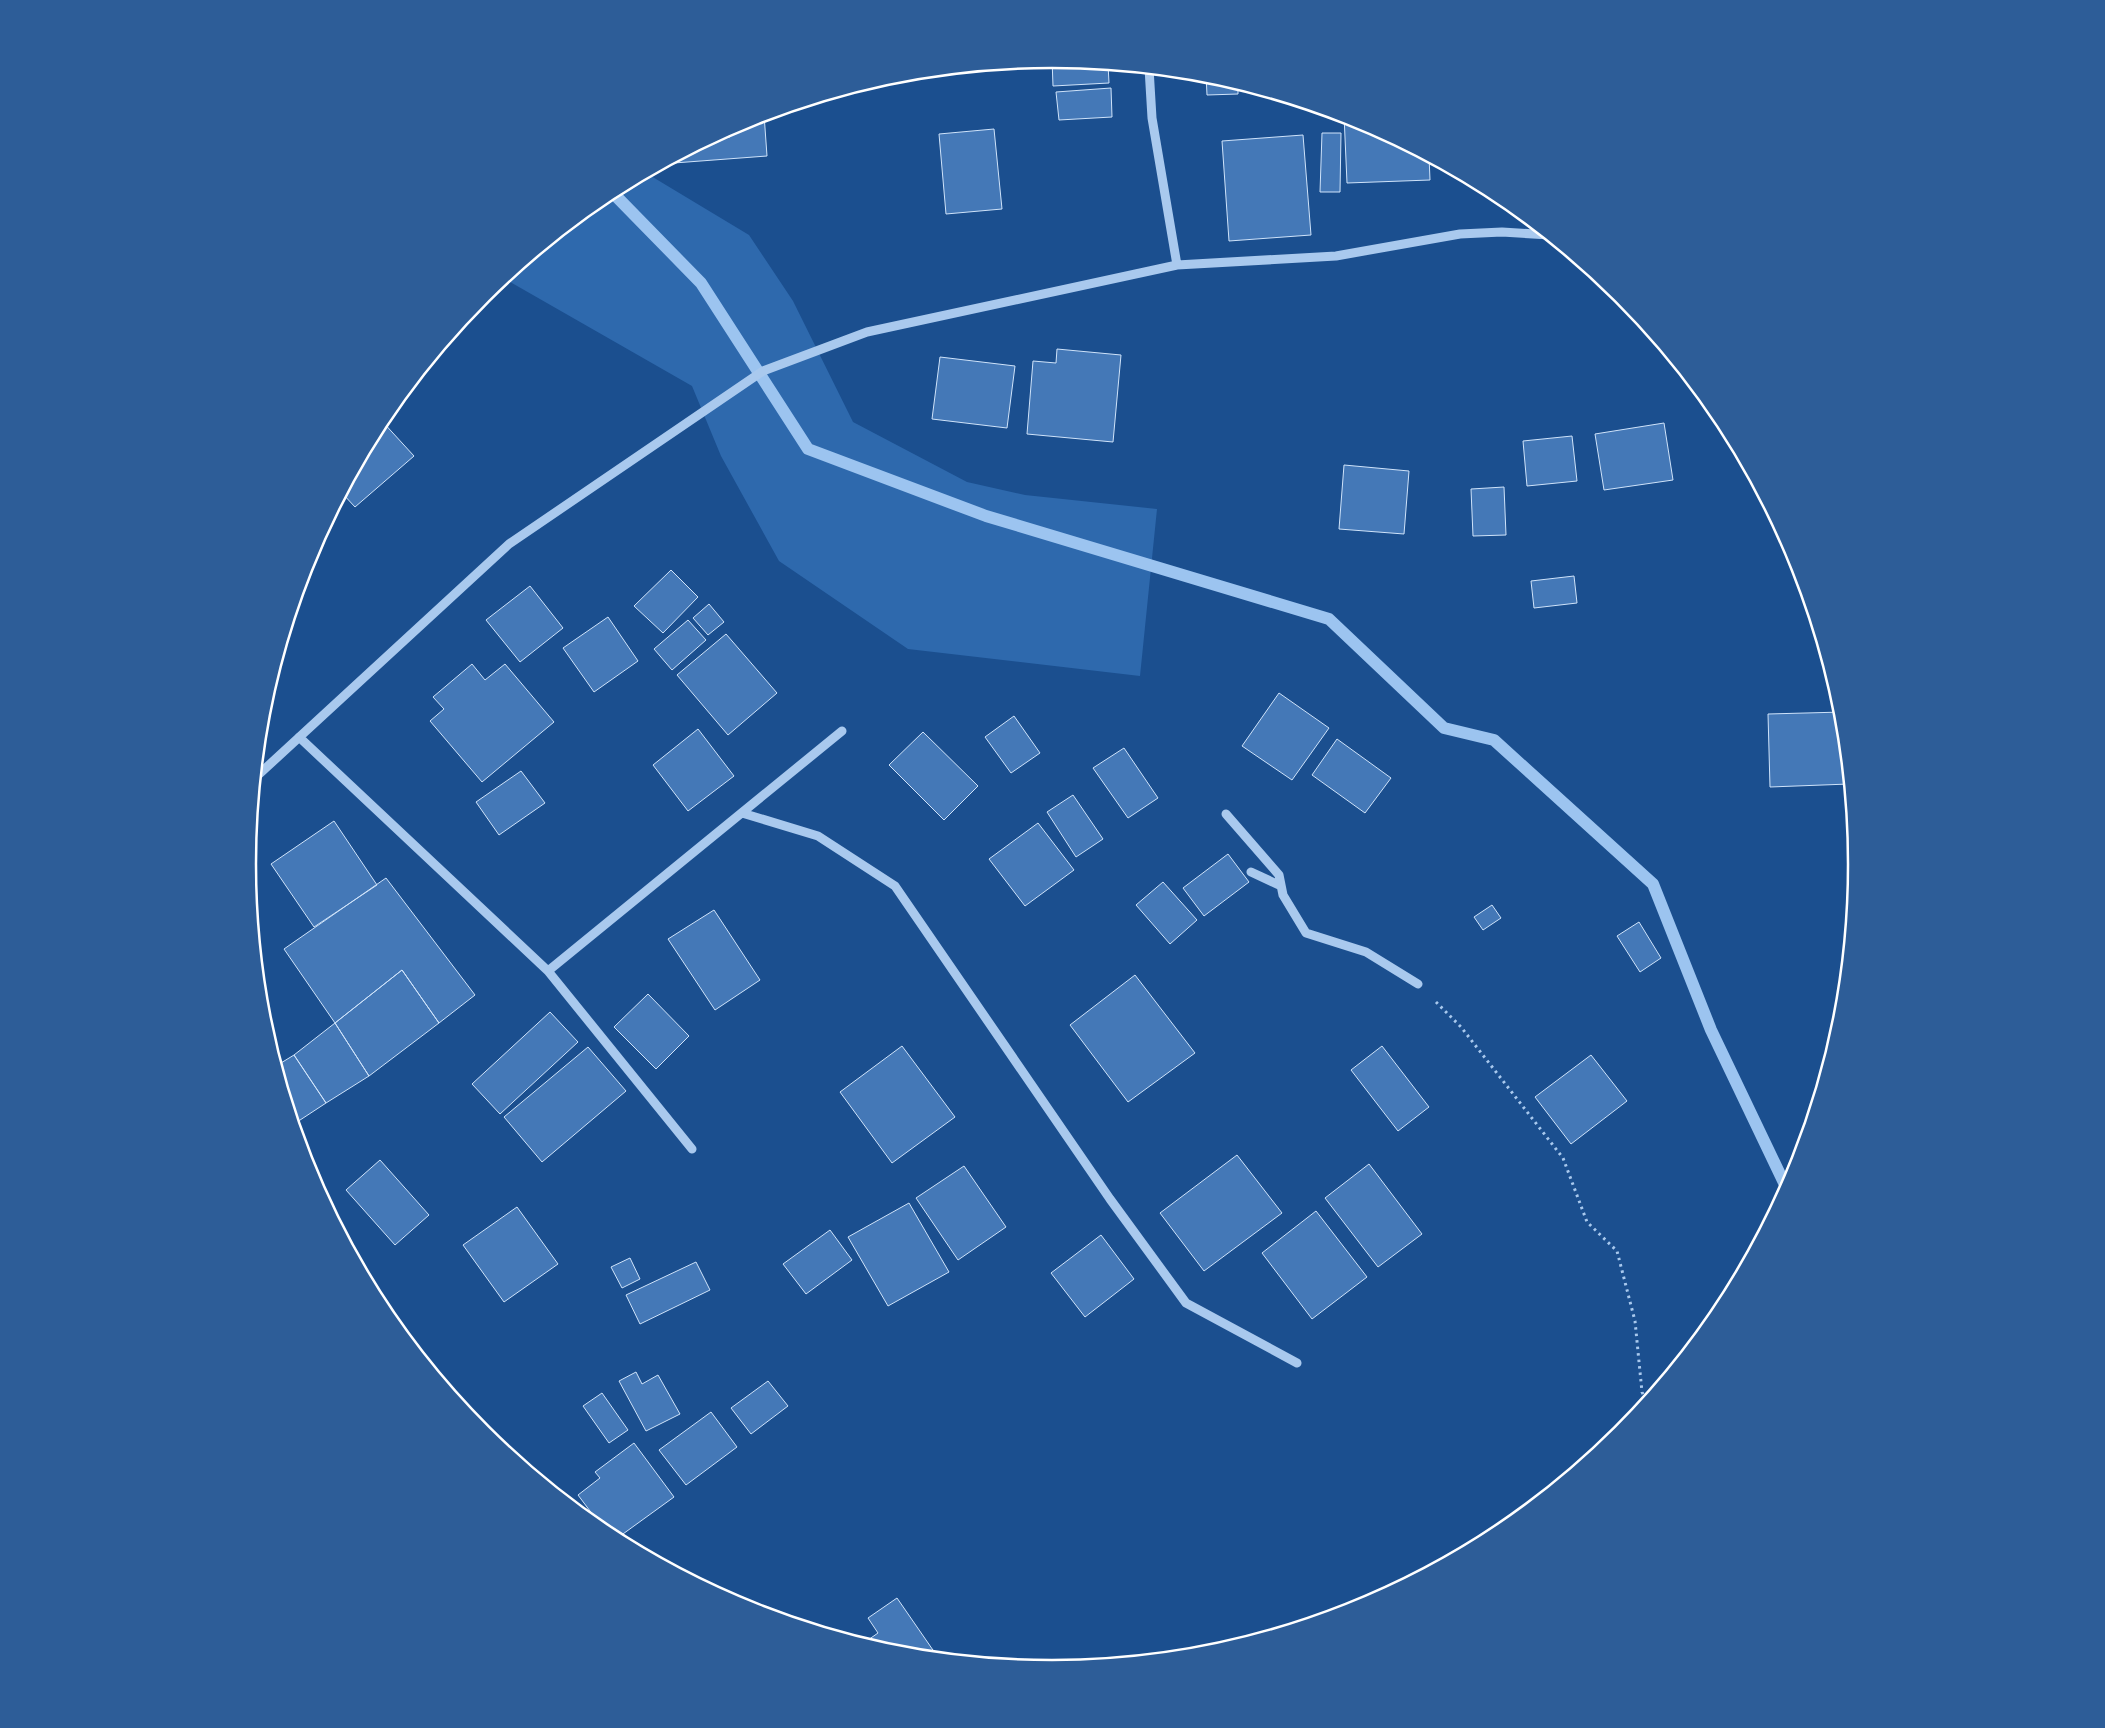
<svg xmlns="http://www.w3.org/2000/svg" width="2105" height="1728" viewBox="0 0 2105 1728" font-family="Ubuntu,sans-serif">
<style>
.green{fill:#2e69ad}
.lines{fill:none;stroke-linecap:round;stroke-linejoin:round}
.stream{stroke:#9cc4f0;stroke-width:12}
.building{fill:#4478b7;stroke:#cfe3fa}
.path{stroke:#a9c9ee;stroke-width:3;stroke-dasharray:2.5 4;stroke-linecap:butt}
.minor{stroke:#a9c9ee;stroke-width:9}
.rim{fill:none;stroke:#fff;stroke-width:2.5}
</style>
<rect width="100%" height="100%" fill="#1b4f8f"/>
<path class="green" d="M 646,173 L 749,235 L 793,301 L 853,422 L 967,482 L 1025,495 L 1157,509 L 1140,676 L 908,649 L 779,561 L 721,456 L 692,386 L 503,278 L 605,194 Z"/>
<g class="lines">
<path class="stream" d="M 611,191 L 701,283 L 808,449 L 986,516 L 1329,619 L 1444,728 L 1494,740 L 1653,884 L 1711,1030 L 1787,1189"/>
</g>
<path class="building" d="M 1052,59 L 1108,64 L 1109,83 L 1053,86 Z
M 1206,74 L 1238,83 L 1238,94 L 1207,95 Z
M 1111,88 L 1112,117 L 1059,120 L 1056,92 Z
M 764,114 L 767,156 L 674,163 L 674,158 L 710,138 L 730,137 L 730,128 L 745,120 Z
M 1344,115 L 1361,120 L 1429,156 L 1430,180 L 1347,183 Z
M 994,129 L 1002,209 L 946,214 L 939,134 Z
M 1322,133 L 1341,133 L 1340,192 L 1320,192 Z
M 1303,135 L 1311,235 L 1229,241 L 1222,141 Z
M 1057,349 L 1121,355 L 1113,442 L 1027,434 L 1033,361 L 1056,363 Z
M 940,357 L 1015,366 L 1007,428 L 932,419 Z
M 381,420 L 414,456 L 355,507 L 342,493 Z
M 1664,423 L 1673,480 L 1604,490 L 1595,434 Z
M 1572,436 L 1577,481 L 1527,486 L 1523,441 Z
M 1344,465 L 1409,471 L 1404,534 L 1339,529 Z
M 1504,487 L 1506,535 L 1473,536 L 1471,489 Z
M 671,570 L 698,597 L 663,633 L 634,606 Z
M 1574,576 L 1577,603 L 1534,608 L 1531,581 Z
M 530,586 L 563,628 L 520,662 L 486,620 Z
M 709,604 L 724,622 L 708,635 L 693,618 Z
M 608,617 L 638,661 L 594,692 L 563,648 Z
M 688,620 L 706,640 L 672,670 L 654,649 Z
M 726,634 L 777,693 L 728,735 L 677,675 Z
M 472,664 L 485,680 L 505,664 L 554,722 L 482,782 L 430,721 L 444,709 L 433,697 Z
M 1279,693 L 1329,728 L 1292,780 L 1242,746 Z
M 1843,712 L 1849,784 L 1770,787 L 1768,714 Z
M 1014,716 L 1040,753 L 1011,773 L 985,737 Z
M 698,729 L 734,776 L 688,811 L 653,765 Z
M 923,732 L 978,786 L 944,820 L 889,765 Z
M 1337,739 L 1391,778 L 1365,813 L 1312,775 Z
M 1124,748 L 1158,798 L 1128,818 L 1093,768 Z
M 521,771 L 545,803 L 499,835 L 476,802 Z
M 1073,795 L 1103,839 L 1076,857 L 1047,812 Z
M 334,821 L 377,885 L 314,927 L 271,864 Z
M 1038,823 L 1074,870 L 1025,906 L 989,859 Z
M 1228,854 L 1249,882 L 1204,916 L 1183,888 Z
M 386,878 L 475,995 L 439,1023 L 402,970 L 335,1023 L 284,949 Z
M 1163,882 L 1197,920 L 1170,944 L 1136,905 Z
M 1492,905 L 1501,918 L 1483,930 L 1474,917 Z
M 714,910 L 760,980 L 715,1010 L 668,939 Z
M 1639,922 L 1661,958 L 1640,972 L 1617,936 Z
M 402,970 L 439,1023 L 369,1076 L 335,1023 Z
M 1135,975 L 1195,1053 L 1128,1102 L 1070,1025 Z
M 648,994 L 689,1036 L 656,1069 L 614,1027 Z
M 550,1012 L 578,1042 L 500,1114 L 472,1084 Z
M 335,1023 L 369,1076 L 326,1103 L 294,1055 Z
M 902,1046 L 955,1117 L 892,1163 L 840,1092 Z
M 1382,1046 L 1429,1107 L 1398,1131 L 1351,1070 Z
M 588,1047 L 626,1091 L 542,1162 L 504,1117 Z
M 294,1055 L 326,1103 L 294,1124 L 276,1066 Z
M 1591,1055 L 1627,1101 L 1571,1144 L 1535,1097 Z
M 1237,1155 L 1282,1213 L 1204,1271 L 1160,1213 Z
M 380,1160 L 429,1215 L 395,1245 L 346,1190 Z
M 1369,1164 L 1422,1234 L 1378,1267 L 1325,1198 Z
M 964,1166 L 1006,1227 L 958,1260 L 916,1198 Z
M 909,1203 L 949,1272 L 888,1306 L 848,1237 Z
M 517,1207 L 558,1264 L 504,1302 L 463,1245 Z
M 1316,1211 L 1367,1277 L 1312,1319 L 1262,1253 Z
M 830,1230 L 852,1260 L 806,1294 L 783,1264 Z
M 1101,1235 L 1134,1279 L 1085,1317 L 1051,1273 Z
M 630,1258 L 640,1279 L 622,1288 L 611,1267 Z
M 696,1262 L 710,1290 L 640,1324 L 626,1295 Z
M 636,1372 L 642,1384 L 658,1375 L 680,1414 L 646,1431 L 619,1381 Z
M 768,1381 L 788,1406 L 751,1434 L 731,1408 Z
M 602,1393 L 628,1430 L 609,1443 L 583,1406 Z
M 711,1412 L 737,1447 L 686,1485 L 659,1450 Z
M 634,1443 L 674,1497 L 616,1539 L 608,1535 L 578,1495 L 600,1478 L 595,1472 Z
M 897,1598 L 935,1653 L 929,1657 L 895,1654 L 872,1647 L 868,1640 L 878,1633 L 868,1618 Z"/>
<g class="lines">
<path class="path" d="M 1436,1002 L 1461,1027 L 1563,1158 L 1587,1222 L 1617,1251 L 1635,1321 L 1642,1392 L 1647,1403"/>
<path class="minor" d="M 1149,68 L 1152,118 L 1177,265
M 299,737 L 548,971 L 842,731
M 256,777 L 509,544 L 763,371 L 867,332 L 1177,265 L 1336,256 L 1460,234 L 1502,232 L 1550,235
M 742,813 L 818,836 L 895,886 L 1110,1199 L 1186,1303 L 1297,1363
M 1226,814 L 1279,875 L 1283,895 L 1306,933 L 1366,952 L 1418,984
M 1251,872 L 1281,886
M 548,971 L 692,1149"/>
</g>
<path d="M0 0H2105V1728H0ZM256 864a796 796 0 1 1 1592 0a796 796 0 1 1-1592 0Z" fill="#2d5d98" fill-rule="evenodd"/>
<path class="rim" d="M256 864a796 796 0 1 1 1592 0a796 796 0 1 1-1592 0Z"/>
</svg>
